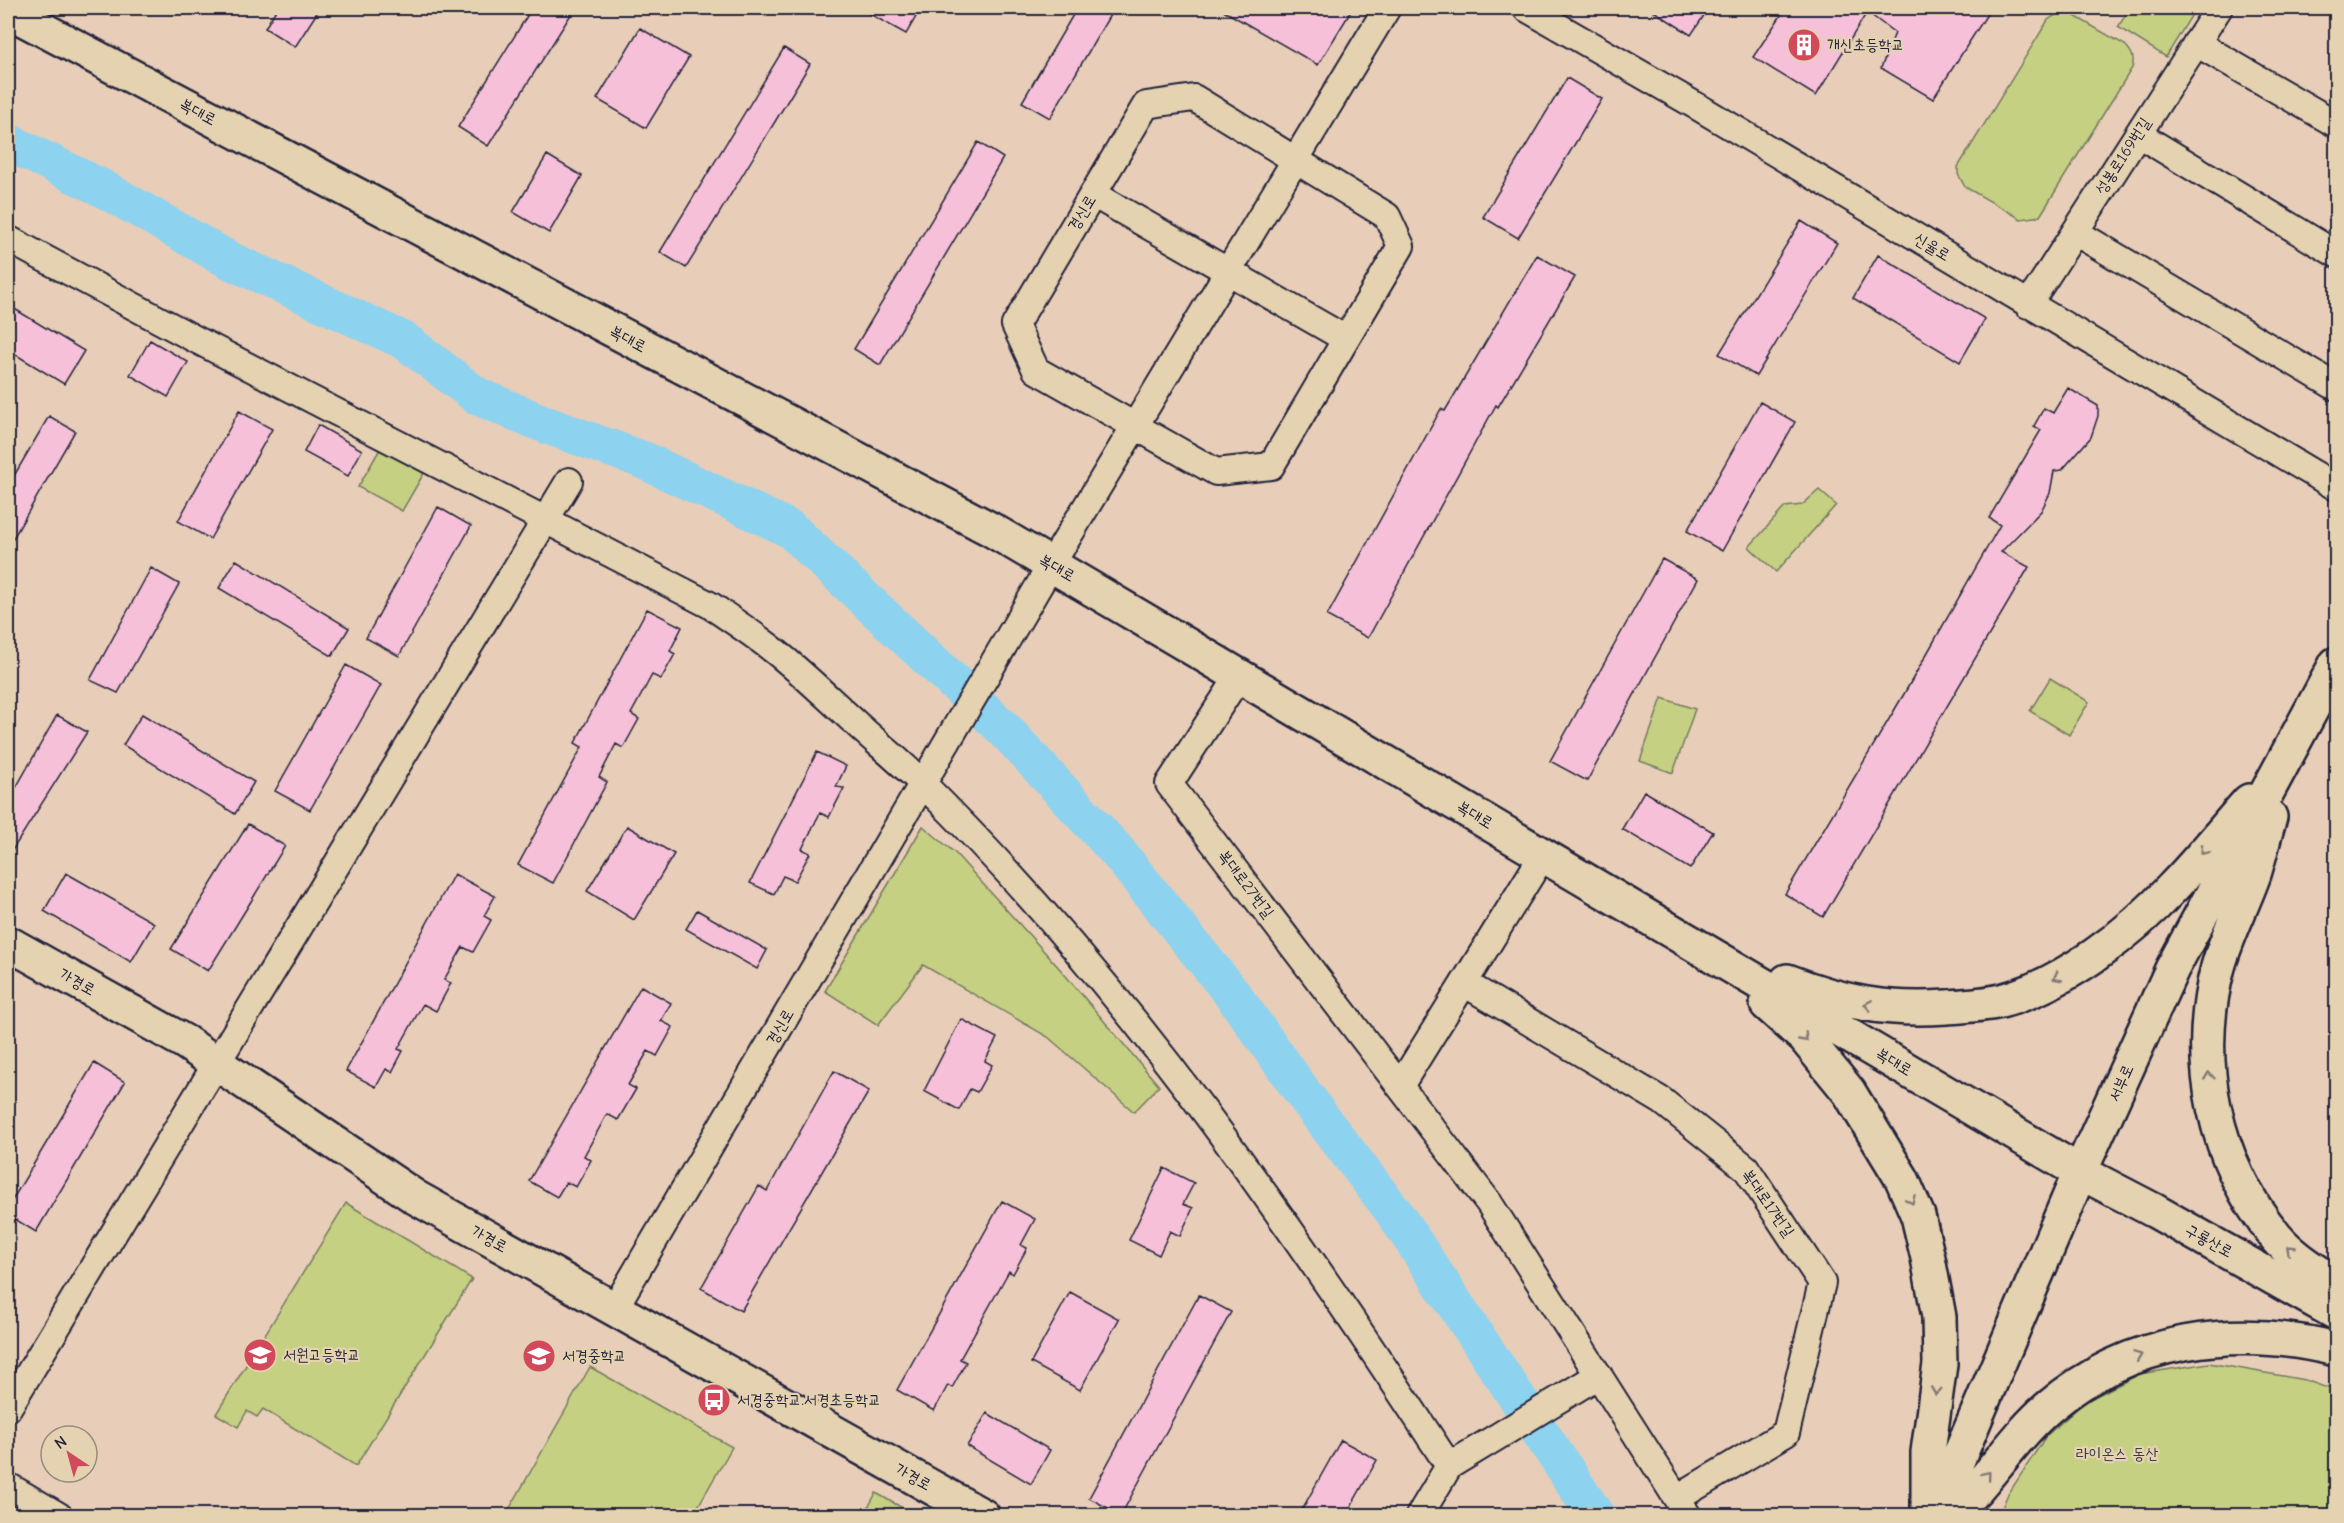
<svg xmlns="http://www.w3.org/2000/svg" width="2344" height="1523" viewBox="0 0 2344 1523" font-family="'Comic Neue','Poor Story',sans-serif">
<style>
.green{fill:#c5d083;stroke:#74795f;stroke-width:1.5}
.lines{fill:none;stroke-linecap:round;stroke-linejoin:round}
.river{stroke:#8dd2ef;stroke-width:38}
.building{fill:#f6c0d9;stroke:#22223b;stroke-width:1.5}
.street-casing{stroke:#22223b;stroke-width:30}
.secondary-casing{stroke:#22223b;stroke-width:38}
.street{stroke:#e4d2b0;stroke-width:26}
.secondary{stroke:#e4d2b0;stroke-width:33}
.oneway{stroke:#837a76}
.labels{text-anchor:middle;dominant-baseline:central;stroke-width:4.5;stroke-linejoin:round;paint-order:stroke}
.poi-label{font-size:16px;fill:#22223b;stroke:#e4d2b0;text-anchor:start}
.street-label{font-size:16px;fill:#22223b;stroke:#e4d2b0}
.park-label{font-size:16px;fill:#3a3c46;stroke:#e4d2b0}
</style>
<rect width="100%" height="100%" fill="#e8ceb8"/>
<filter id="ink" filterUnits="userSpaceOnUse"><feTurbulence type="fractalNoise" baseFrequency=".0167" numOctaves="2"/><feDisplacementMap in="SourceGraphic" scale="12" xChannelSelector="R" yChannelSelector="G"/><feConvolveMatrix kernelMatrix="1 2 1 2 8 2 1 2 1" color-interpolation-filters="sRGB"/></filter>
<g filter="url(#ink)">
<path class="green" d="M 2130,8 L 2196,8 L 2166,57 L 2118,27 Z
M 2066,11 L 2125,45 C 2132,52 2135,58 2132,68 L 2040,216 L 2021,219 L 1965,187 L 1958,174 L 1958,167 L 2048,20 L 2060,12 Z
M 380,449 L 424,473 L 402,511 L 358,487 Z
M 1819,490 L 1836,505 L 1776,572 L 1749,547 L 1785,507 L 1802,505 Z
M 2050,678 L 2089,702 L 2069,735 L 2030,711 Z
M 1662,698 L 1695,709 L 1673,773 L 1640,761 Z
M 923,826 L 955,853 L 1060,969 L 1159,1086 L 1134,1112 L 1048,1037 L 923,965 L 878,1025 L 825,991 Z
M 346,1203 L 472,1279 L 356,1466 L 263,1409 L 257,1417 L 247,1411 L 238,1427 L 216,1414 Z
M 2209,1363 L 2305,1380 L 2336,1391 L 2336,1515 L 1999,1515 L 2007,1496 L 2046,1436 L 2086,1401 L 2140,1374 Z
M 590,1367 L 732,1447 L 693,1515 L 506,1515 Z
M 876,1493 L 915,1515 L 864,1515 Z"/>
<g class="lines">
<path class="river" d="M 8,142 L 102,188 L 229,260 L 405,341 L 477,396 L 549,426 L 643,460 L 790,529 L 1005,730 L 1116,850 L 1233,995 L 1319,1115 L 1393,1211 L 1596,1516"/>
</g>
<path class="building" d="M 277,8 L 320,8 L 295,47 L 265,28 Z
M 532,8 L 575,8 L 488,146 L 458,127 Z
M 859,8 L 921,8 L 906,34 Z
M 1077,8 L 1114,8 L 1050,118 L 1022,102 Z
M 1219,8 L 1353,8 L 1318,65 Z
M 1649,8 L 1709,8 L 1691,35 Z
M 1786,8 L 1991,8 L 1933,99 L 1881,68 L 1895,33 L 1867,12 L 1816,96 L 1753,57 Z
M 640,28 L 689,57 L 646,128 L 597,99 Z
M 784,48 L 810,64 L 686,268 L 660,252 Z
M 1567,78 L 1602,99 L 1518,238 L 1483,217 Z
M 978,142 L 1003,158 L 880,365 L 854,349 Z
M 547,155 L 582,176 L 549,233 L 513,212 Z
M 1801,221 L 1837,243 L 1756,376 L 1719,354 Z
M 1537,255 L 1575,277 L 1498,407 L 1496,405 L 1368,638 L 1327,616 L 1441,409 L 1445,411 Z
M 1878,255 L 1985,319 L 1960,362 L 1853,298 Z
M 8,305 L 84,351 L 64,384 L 8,350 Z
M 150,340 L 188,362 L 168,397 L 130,375 Z
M 2068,388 L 2098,406 L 2098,416 L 2091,437 L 2062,470 L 2054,471 L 2050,493 L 2041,511 L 2001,552 L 2029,567 L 1823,917 L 1785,894 L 1904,694 L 2000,525 L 1989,518 L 2041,430 L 2034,426 L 2044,408 L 2053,413 Z
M 1760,402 L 1795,422 L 1722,551 L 1687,531 Z
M 239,411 L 272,429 L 210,539 L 178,521 Z
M 49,416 L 75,431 L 8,547 L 8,486 Z
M 318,425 L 362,450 L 348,476 L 304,452 Z
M 438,507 L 471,526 L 399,656 L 366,638 Z
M 1662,559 L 1698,579 L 1587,781 L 1550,761 Z
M 236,560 L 349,628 L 332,656 L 219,588 Z
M 151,568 L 179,584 L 118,693 L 90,680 Z
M 647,609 L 682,627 L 670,651 L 675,654 L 661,679 L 652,675 L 631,714 L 639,719 L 623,748 L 616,744 L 599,777 L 607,782 L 553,883 L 518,865 L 582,747 L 575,743 Z
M 346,665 L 381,685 L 310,810 L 275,791 Z
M 142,714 L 254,782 L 235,814 L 123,745 Z
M 57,715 L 87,732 L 8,857 L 8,802 Z
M 817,752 L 846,766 L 836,787 L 844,788 L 829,817 L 820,813 L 802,849 L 810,853 L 795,881 L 783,876 L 774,894 L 750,883 Z
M 1644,791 L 1713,832 L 1690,869 L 1622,829 Z
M 248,824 L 285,846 L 208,971 L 171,949 Z
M 627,826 L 674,854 L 634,920 L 587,891 Z
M 66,873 L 154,923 L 131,962 L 44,911 Z
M 454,874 L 495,896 L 484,916 L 491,920 L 473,952 L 463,947 L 444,980 L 451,983 L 436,1011 L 423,1004 L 398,1049 L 403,1051 L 392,1072 L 386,1069 L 376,1087 L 346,1071 Z
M 697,910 L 767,950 L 757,969 L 686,929 Z
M 641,986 L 671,1003 L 661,1021 L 673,1027 L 657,1056 L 648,1051 L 628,1085 L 636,1089 L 618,1120 L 607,1114 L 584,1156 L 591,1160 L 576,1187 L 566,1182 L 557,1197 L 529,1181 Z
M 961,1019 L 997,1038 L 985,1061 L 992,1065 L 977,1092 L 970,1089 L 959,1110 L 924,1091 Z
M 94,1063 L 125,1082 L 36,1232 L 8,1215 L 8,1207 Z
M 834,1071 L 869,1091 L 741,1311 L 701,1288 L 759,1186 L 767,1191 Z
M 1164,1168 L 1194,1183 L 1183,1204 L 1193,1208 L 1180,1236 L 1170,1231 L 1159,1255 L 1129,1240 Z
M 1002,1201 L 1035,1219 L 1021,1245 L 1027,1248 L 1013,1274 L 1009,1271 L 960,1359 L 966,1362 L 952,1388 L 948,1385 L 934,1411 L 897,1390 Z
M 1070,1292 L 1119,1319 L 1080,1390 L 1031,1363 Z
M 1199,1295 L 1231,1312 L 1121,1515 L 1089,1498 Z
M 987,1413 L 1050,1450 L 1031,1484 L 967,1446 Z
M 1341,1440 L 1377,1460 L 1346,1515 L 1299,1515 Z"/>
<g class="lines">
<g class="street-casing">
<path id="street" d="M 1526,8 L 1700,108 L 2336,487
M 2196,43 L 2336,124
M 1194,98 L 1387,216 L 1401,246 L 1271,466 L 1216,472 L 1036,370 L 1015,325 L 1146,105 Z
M 2138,134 L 2336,254
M 1093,194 L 1346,339
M 2075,232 L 2336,387
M 8,239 L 195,339 L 710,605 C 732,620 755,635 776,652 C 805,675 833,703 861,728 C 882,747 905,766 925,786 C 1129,988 1292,1226 1449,1466
M 2028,305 L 2219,8
M 1239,676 L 1169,784 L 1489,1203 L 1688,1516
M 1464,983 L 1543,855
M 1400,1086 L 1464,983 L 1662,1101 L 1746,1168 L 1822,1283 L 1786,1433 L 1677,1498
M 614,1309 L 1051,565 L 1387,8
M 8,1408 L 569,481
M 8,1486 L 59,1516
M 1419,1516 L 1449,1466 L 1599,1375"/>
</g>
<g class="secondary-casing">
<path id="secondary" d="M 8,11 L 992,530 L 2080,1172 L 2155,1211 L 2336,1313
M 2270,817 C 2264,836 2260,855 2254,874 C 2243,905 2227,935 2218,967 C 2193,1061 2214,1161 2276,1237 C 2292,1256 2315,1270 2336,1284
M 8,943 L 185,1042 L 415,1197 L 983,1516
M 1787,981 C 1844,1003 1886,1011 1947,1007 C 1964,1006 1984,1005 2001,1001 C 2063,985 2131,933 2174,886 C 2200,859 2224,829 2249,801
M 1767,1004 L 1805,1038 L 1849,1092 L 1902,1179 L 1918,1216 L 1928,1258 L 1939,1317 L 1940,1364 L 1928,1452 L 1928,1516
M 1934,1516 L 2080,1172 L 2172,969 L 2336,664
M 1945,1516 C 1955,1507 1967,1499 1976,1489 C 2000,1462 2021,1431 2049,1407 C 2130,1338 2236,1324 2336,1349"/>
</g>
<use href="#street" class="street"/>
<use href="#secondary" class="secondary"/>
</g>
<defs><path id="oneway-chevron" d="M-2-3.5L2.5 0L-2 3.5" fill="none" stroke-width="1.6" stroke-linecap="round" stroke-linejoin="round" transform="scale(1.5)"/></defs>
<g class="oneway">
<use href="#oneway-chevron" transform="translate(2204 851) rotate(131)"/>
<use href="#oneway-chevron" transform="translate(2057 977) rotate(153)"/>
<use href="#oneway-chevron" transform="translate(1868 1005) rotate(-171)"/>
<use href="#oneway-chevron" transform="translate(1804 1038) rotate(46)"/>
<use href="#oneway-chevron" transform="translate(2209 1076) rotate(-96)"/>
<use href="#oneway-chevron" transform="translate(1911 1200) rotate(67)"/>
<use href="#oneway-chevron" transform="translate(2290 1249) rotate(-137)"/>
<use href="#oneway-chevron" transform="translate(2138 1356) rotate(-21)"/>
<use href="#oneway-chevron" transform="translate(1936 1391) rotate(98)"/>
<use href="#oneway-chevron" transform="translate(1987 1475) rotate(-50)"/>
</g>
</g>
<defs>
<g id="building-disc" transform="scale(1.725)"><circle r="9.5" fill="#d1495b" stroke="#e4d2b0"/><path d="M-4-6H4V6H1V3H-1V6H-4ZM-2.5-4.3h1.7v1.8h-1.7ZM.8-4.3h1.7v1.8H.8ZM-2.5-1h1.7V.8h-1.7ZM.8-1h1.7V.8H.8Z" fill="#fff"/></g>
<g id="school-disc" transform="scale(1.725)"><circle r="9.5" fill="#d1495b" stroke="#e4d2b0"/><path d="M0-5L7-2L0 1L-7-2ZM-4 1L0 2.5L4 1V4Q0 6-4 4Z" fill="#fff"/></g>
<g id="bus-disc" transform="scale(1.725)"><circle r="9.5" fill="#d1495b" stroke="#e4d2b0"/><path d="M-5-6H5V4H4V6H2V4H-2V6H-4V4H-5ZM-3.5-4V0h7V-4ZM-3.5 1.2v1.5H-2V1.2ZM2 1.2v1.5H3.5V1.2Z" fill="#fff"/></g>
</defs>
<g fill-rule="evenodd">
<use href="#building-disc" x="1804" y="45"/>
<use href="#school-disc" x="260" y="1355"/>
<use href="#school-disc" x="539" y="1356"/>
<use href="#bus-disc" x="714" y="1400"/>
</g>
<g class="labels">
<g class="poi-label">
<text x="1827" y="45">개신초등학교</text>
<text x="283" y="1355">서원고등학교</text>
<text x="562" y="1356">서경중학교</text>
<text x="737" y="1400">서경중학교.서경초등학교</text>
</g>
<g class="street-label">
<text transform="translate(198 112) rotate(28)">복대로</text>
<text transform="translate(2123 156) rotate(-57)">성봉로169번길</text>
<text transform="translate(1082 213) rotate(-59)">경신로</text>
<text transform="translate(1932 247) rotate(31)">신율로</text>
<text transform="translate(628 339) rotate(28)">복대로</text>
<text transform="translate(1057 568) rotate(30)">복대로</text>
<text transform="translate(1475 815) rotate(31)">복대로</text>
<text transform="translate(1246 884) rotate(53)">복대로27번길</text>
<text transform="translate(77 982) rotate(29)">가경로</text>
<text transform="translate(780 1027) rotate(-60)">경신로</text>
<text transform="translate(1894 1062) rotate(31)">복대로</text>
<text transform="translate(2121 1083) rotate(-66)">서부로</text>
<text transform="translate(1768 1203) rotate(55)">복대로17번길</text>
<text transform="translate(489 1239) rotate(29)">가경로</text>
<text transform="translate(2209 1241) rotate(29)">구룡산로</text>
<text transform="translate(913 1477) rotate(29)">가경로</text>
</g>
<g class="park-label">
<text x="2117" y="1454">라이온스 동산</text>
</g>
</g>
<rect width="2344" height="1523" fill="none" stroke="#e4d2b0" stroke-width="30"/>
<rect x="15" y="15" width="2314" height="1493" fill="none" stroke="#22223b" stroke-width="2" filter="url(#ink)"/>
<g transform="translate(69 1454) rotate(324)"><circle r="28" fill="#e4d2b0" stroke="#968c81" stroke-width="1.5"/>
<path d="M0-4.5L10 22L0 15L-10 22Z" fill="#d1495b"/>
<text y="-9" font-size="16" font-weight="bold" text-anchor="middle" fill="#22223b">N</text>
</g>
</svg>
